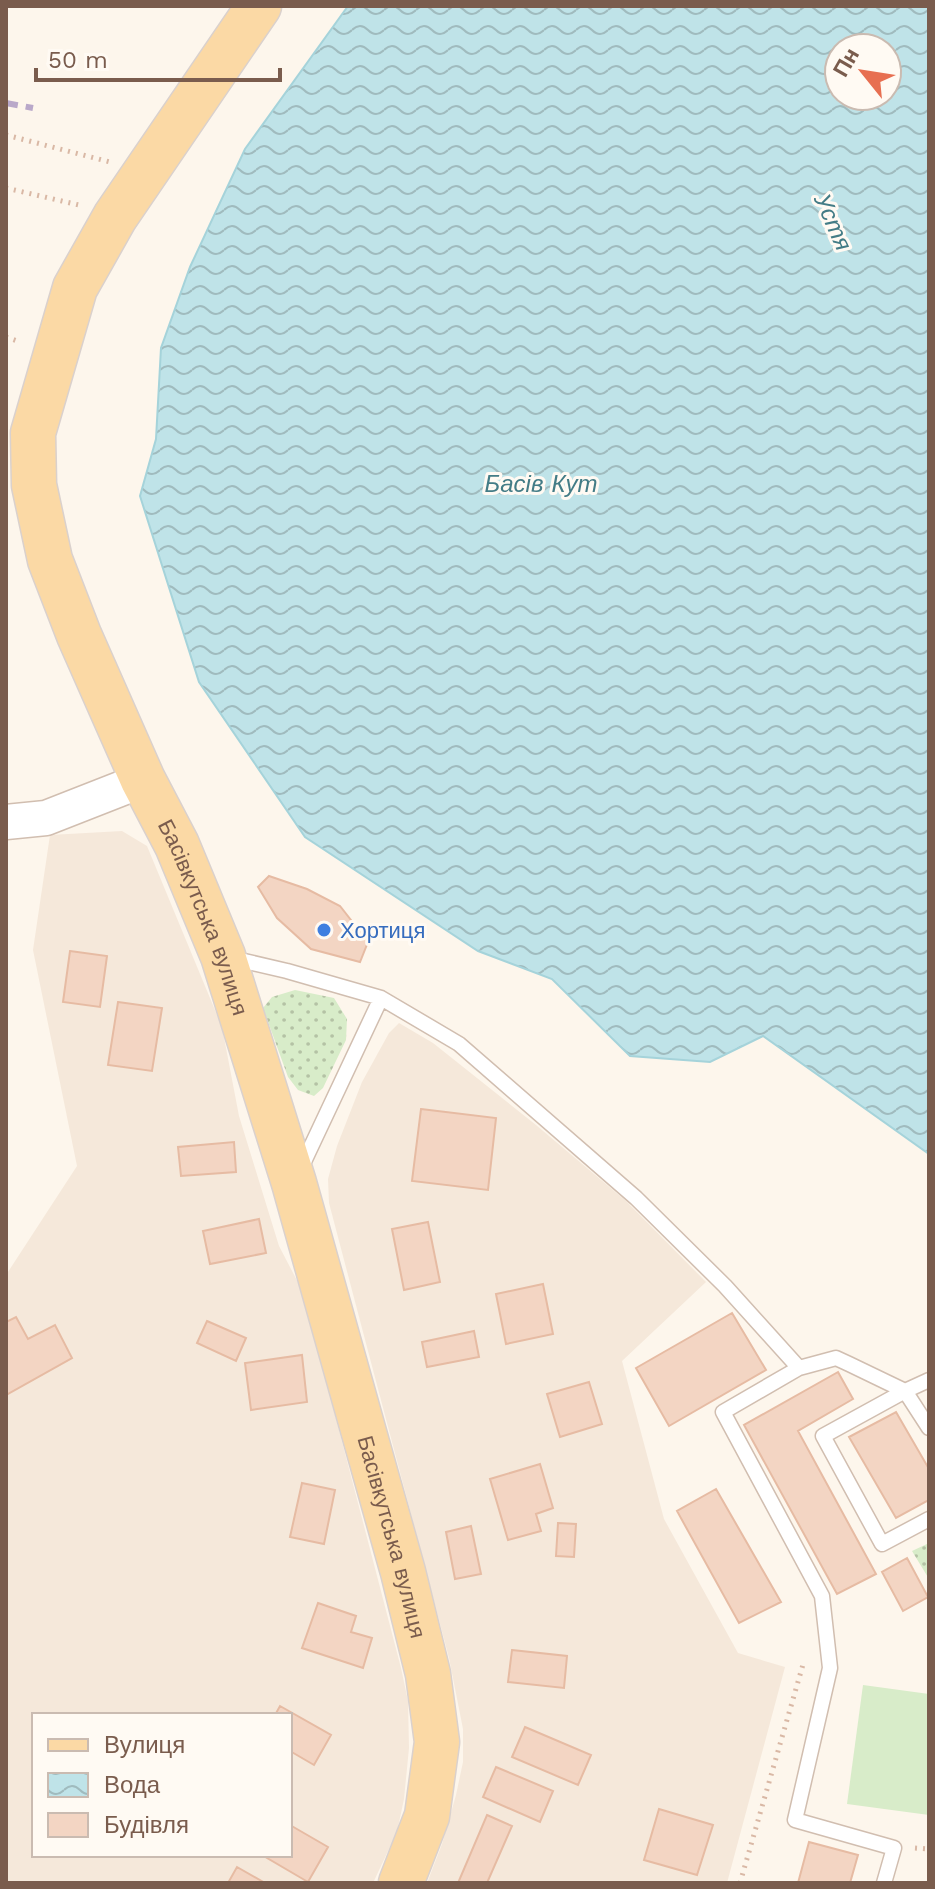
<svg xmlns="http://www.w3.org/2000/svg" width="935" height="1889" viewBox="0 0 935 1889" font-family="'Work Sans',sans-serif">
<style>
.residential{fill:#f5e8da;fill-rule:evenodd}
.grass{fill:url(#grass-dots)}
.pitch{fill:#d8ecc9}
.water{fill:url(#water-waves);stroke:#a5d3da;stroke-width:2;fill-rule:evenodd}
.building{fill:#f3d5c3;stroke:#e6bba3;stroke-width:2}
.lines{fill:none;stroke-linecap:round;stroke-linejoin:round}
.service-casing{stroke:#d1beb0;stroke-width:17}
.tertiary-casing{stroke:#d1beb0;stroke-width:37}
.primary-casing{stroke:#dad1cd;stroke-width:47}
.path{stroke:#d9b8a5;stroke-width:5;stroke-dasharray:2 6;stroke-linecap:butt}
.service{stroke:#fff;stroke-width:14}
.tertiary{stroke:#fff;stroke-width:34}
.primary{stroke:#fbd9a5;stroke-width:44}
.rail{stroke:#b9a8c9;stroke-width:6;stroke-dasharray:12 8;stroke-linecap:butt}
.shop-dot{fill:#3f7fe0;stroke:#fffaf3;stroke-width:3}
.labels{text-anchor:middle;dominant-baseline:central;stroke-width:6;stroke-linejoin:round;paint-order:stroke}
.street-label{font-size:22px;fill:#7a5c4d;stroke:#fffaf3}
.shop-label{font-size:22px;fill:#366cbe;stroke:#fffaf3;text-anchor:start}
.water-label{font-size:24px;font-style:italic;fill:#437c86;stroke:#fffaf3}
</style>
<defs>
<pattern id="grass-dots" width="8" height="8" patternUnits="userSpaceOnUse" patternTransform="scale(2)"><rect width="8" height="8" fill="#d8ecc9"/><path d="M2 2h.1M6 6h.1" fill="none" stroke="#b4c2a5" stroke-width="1.8" stroke-linecap="round"/></pattern>
<pattern id="water-waves" width="16" height="10" patternUnits="userSpaceOnUse" patternTransform="scale(2)"><rect width="16" height="10" fill="#bfe3e8"/><path d="M0 5q4-4 8 0t8 0" fill="none" stroke="#a0bbbe"/></pattern>
</defs>
<rect width="100%" height="100%" fill="#fdf6ec"/>
<path class="residential" d="M 122,831 L 147,846 L 222,1027 L 239,1116 L 279,1246 L 303,1292 L 401,1668 L 408,1701 L 409,1748 L 404,1799 L 397,1832 L 373,1883 L 6,1883 L 6,1275 L 77,1166 L 33,950 L 50,835 ZM 34,1715 L 290,1715 L 290,1855 L 34,1855 Z
M 399,1023 L 433,1043 L 536,1125 L 626,1201 L 706,1282 L 622,1361 L 664,1519 L 738,1653 L 785,1667 L 727,1883 L 427,1883 L 442,1844 L 456,1795 L 463,1762 L 463,1729 L 449,1658 L 329,1203 L 328,1179 L 337,1146 L 362,1082 L 389,1033 Z"/>
<path class="grass" d="M 295,990 L 334,998 L 347,1019 L 346,1040 L 323,1088 L 314,1096 L 298,1090 L 288,1077 L 263,1008 L 272,997 Z
M 929,1543 L 929,1579 L 912,1551 Z"/>
<path class="pitch" d="M 863,1685 L 929,1694 L 929,1815 L 847,1804 Z"/>
<path class="water" d="M 348,6 L 929,6 L 929,1154 L 763,1036 L 710,1062 L 630,1056 L 552,979 L 478,951 L 305,837 L 199,682 L 140,496 L 156,439 L 161,348 L 190,267 L 245,149 ZM 839,48 L 887,48 L 887,96 L 839,96 Z"/>
<path class="building" d="M 269,876 L 307,889 L 340,906 L 368,942 L 360,962 L 311,949 L 277,918 L 258,887 Z
M 70,951 L 107,956 L 100,1007 L 63,1002 Z
M 118,1002 L 162,1008 L 152,1071 L 108,1065 Z
M 421,1109 L 496,1118 L 488,1190 L 412,1181 Z
M 234,1142 L 236,1172 L 181,1176 L 178,1147 Z
M 259,1219 L 266,1253 L 210,1264 L 203,1231 Z
M 428,1222 L 440,1282 L 404,1290 L 392,1229 Z
M 543,1284 L 553,1334 L 506,1344 L 496,1294 Z
M 732,1313 L 766,1370 L 669,1426 L 636,1368 Z
M 16,1317 L 28,1339 L 55,1325 L 72,1358 L 6,1395 L 6,1322 Z
M 207,1321 L 246,1338 L 236,1361 L 197,1343 Z
M 474,1331 L 479,1357 L 427,1367 L 422,1342 Z
M 302,1355 L 307,1402 L 251,1410 L 245,1363 Z
M 838,1372 L 853,1399 L 798,1431 L 876,1574 L 837,1594 L 744,1425 Z
M 589,1382 L 602,1424 L 560,1437 L 547,1394 Z
M 896,1412 L 929,1469 L 929,1500 L 896,1518 L 849,1437 Z
M 540,1464 L 553,1508 L 536,1514 L 541,1531 L 508,1540 L 490,1479 Z
M 302,1483 L 335,1490 L 324,1544 L 290,1537 Z
M 716,1489 L 781,1602 L 739,1623 L 677,1511 Z
M 558,1523 L 576,1524 L 574,1557 L 556,1556 Z
M 471,1526 L 481,1574 L 455,1579 L 446,1532 Z
M 907,1558 L 928,1597 L 903,1611 L 882,1572 Z
M 318,1603 L 356,1616 L 351,1632 L 372,1638 L 363,1668 L 302,1648 Z
M 512,1650 L 567,1656 L 564,1688 L 508,1682 Z
M 280,1706 L 331,1735 L 314,1765 L 290,1751 L 290,1715 L 275,1715 Z
M 525,1727 L 591,1755 L 578,1785 L 512,1757 Z
M 496,1767 L 553,1791 L 540,1822 L 483,1797 Z
M 659,1809 L 713,1825 L 697,1875 L 644,1860 Z
M 487,1815 L 512,1826 L 487,1883 L 458,1883 Z
M 290,1825 L 328,1847 L 308,1882 L 262,1855 L 290,1855 Z
M 809,1842 L 858,1855 L 850,1883 L 798,1883 Z
M 237,1867 L 265,1883 L 228,1883 Z"/>
<g class="lines">
<g class="service-casing">
<path id="service" d="M 231,958 L 287,971 L 381,998 L 459,1044 L 636,1198 L 725,1286 L 799,1368 L 723,1412 L 822,1596 L 830,1668 L 795,1820 L 894,1848 L 884,1883
M 301,1168 L 381,998
M 799,1368 L 836,1358 L 849,1364 L 905,1391 L 929,1428
M 929,1380 L 905,1391 L 823,1436 L 882,1544 L 929,1519"/>
</g>
<g class="tertiary-casing">
<path id="tertiary" d="M 6,822 L 46,818 L 143,780"/>
</g>
<g class="primary-casing">
<g id="primary">
<path id="s1" d="M 259,6 L 115,217 L 75,288 L 33,433 L 34,485 L 50,560 L 79,635 L 143,780 L 177,845 L 223,956 L 294,1183 L 403,1572 L 428,1674 L 437,1742 L 427,1816 L 401,1883"/>
</g>
</g>
<path class="path" d="M 6,135 L 110,162
M 6,188 L 79,205
M 6,337 L 20,342
M 915,1848 L 929,1849
M 740,1883 L 804,1661"/>
<use href="#service" class="service"/>
<use href="#tertiary" class="tertiary"/>
<use href="#primary" class="primary"/>
<path class="rail" d="M 6,103 L 33,108"/>
</g>
<circle class="shop-dot" cx="324" cy="930" r="8"/>
<g class="labels">
<g class="street-label">
<text stroke="none"><textPath href="#s1" startOffset="1006">Басівкутська вулиця</textPath></text>
<text stroke="none"><textPath href="#s1" startOffset="1654">Басівкутська вулиця</textPath></text>
</g>
<g class="shop-label">
<text x="340" y="930">Хортиця</text>
</g>
<g class="water-label">
<text transform="translate(833 222) rotate(66)">Устя</text>
<text x="541" y="484">Басів Кут</text>
</g>
</g>
<rect width="935" height="1889" fill="none" stroke="#7a5c4d" stroke-width="16"/>
<rect x="32" y="1713" width="260" height="144" fill="#fffaf3" stroke="#cabbb1" stroke-width="2"/>
<rect x="48" y="1739" width="40" height="12" fill="#fbd9a5" stroke="#cabbb1" stroke-width="2"/>
<text x="104" y="1753" font-size="24" fill="#7a5c4d">Вулиця</text>
<rect x="48" y="1773" width="40" height="24" fill="url(#water-waves)" stroke="#cabbb1" stroke-width="2"/>
<text x="104" y="1793" font-size="24" fill="#7a5c4d">Вода</text>
<rect x="48" y="1813" width="40" height="24" fill="#f3d5c3" stroke="#cabbb1" stroke-width="2"/>
<text x="104" y="1833" font-size="24" fill="#7a5c4d">Будівля</text>
<g transform="translate(863 72) rotate(300)"><circle r="38" fill="#fffaf3" stroke="#cabbb1" stroke-width="2"/>
<path d="M0-6L14 30L0 20L-14 30Z" fill="#e76f51"/>
<text y="-12" font-size="22" font-weight="bold" text-anchor="middle" fill="#7a5c4d">Пн</text>
</g>
<path d="M36 68v12h244v-12" fill="none" stroke="#7a5c4d" stroke-width="4"/>
<text x="48" y="68" font-size="24" fill="#7a5c4d" stroke="#fffaf3" stroke-width="6" paint-order="stroke">50 m</text>
</svg>
